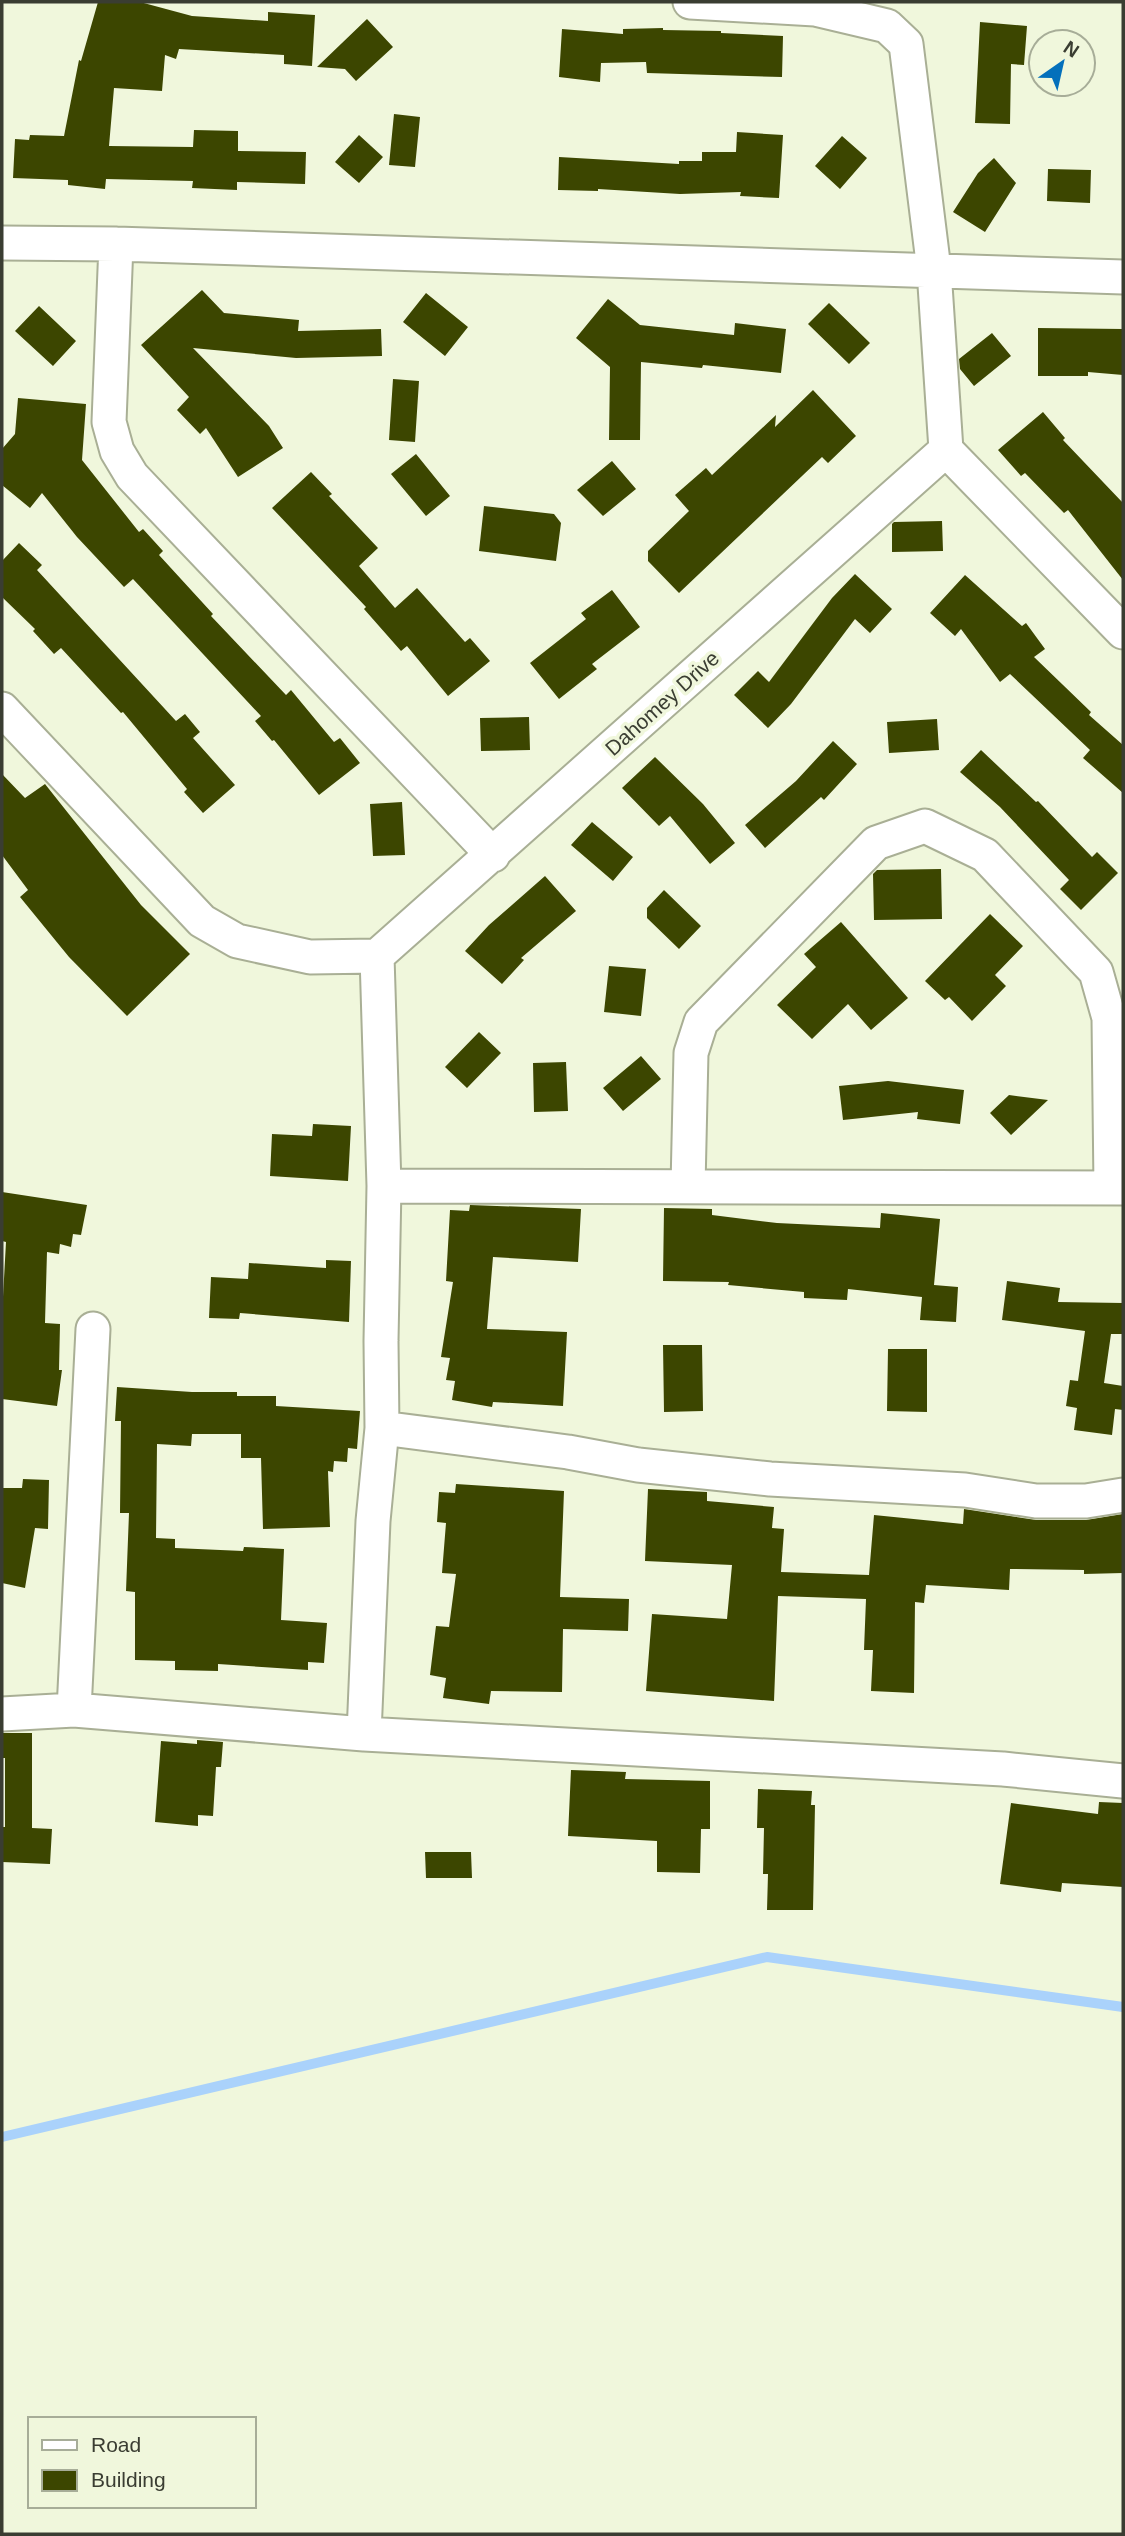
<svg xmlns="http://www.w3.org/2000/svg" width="1125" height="2536" viewBox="0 0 1125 2536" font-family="Arial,sans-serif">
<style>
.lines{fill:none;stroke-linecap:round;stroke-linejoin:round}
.stream{stroke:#aad2fb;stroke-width:10}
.building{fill:#3c4600}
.street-casing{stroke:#a9af95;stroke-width:37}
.street{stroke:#fff;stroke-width:33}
.labels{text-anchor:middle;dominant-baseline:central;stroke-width:7;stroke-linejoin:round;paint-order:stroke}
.street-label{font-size:21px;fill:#3a3d32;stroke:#f0f7dc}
</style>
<rect width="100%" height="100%" fill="#f0f7dc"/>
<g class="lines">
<path class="stream" d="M 2,2137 L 767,1957 L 1123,2007"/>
</g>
<path class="building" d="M 98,2 L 140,2 L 192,16 L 268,21 L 268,12 L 315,15 L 312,66 L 284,64 L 284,55 L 179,49 L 176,59 L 165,55 L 162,91 L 114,88 L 109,146 L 193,147 L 194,130 L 238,131 L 238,151 L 306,152 L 305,184 L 237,182 L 237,190 L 192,188 L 193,181 L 106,179 L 105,189 L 68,185 L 68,180 L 13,178 L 15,139 L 29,140 L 30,135 L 64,136 L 79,60 L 81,61 Z
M 367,19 L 393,47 L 356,81 L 345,69 L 317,67 Z
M 980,22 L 1027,26 L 1024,65 L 1011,64 L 1010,124 L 975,123 Z
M 663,28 L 663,30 L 721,31 L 721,33 L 783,36 L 782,77 L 647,73 L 646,62 L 601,63 L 600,82 L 559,77 L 562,29 L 623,34 L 623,29 Z
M 394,114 L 420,117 L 415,167 L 389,165 Z
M 737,132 L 783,135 L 779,198 L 740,196 L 741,192 L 680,194 L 598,189 L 598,191 L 558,190 L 559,157 L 679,164 L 679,161 L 702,161 L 702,152 L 736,152 Z
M 359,135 L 383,157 L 359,183 L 335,162 Z
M 842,136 L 867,158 L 840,189 L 815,166 Z
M 994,158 L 1016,183 L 985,232 L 953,212 L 978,173 Z
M 1048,169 L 1091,170 L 1090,203 L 1047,201 Z
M 202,290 L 224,313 L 299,320 L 298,331 L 381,329 L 382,356 L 296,358 L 193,348 L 269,426 L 283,448 L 238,477 L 206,428 L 200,434 L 177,410 L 189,397 L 141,345 Z
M 426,293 L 468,327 L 445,356 L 403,322 Z
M 608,299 L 640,325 L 734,335 L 735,323 L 786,329 L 781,373 L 703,365 L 702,368 L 641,362 L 640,440 L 609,440 L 610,367 L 576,338 Z
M 829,303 L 870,343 L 849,364 L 808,324 Z
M 39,306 L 76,341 L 53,366 L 15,331 Z
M 1038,328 L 1123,329 L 1123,375 L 1088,372 L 1088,376 L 1038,376 Z
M 992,333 L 1011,356 L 974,386 L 960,369 L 959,359 Z
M 393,379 L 419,381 L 415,442 L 389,440 Z
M 813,390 L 856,436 L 828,463 L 822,457 L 679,593 L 648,561 L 648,551 L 689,511 L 675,495 L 706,468 L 712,475 L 776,415 L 775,427 Z
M 18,398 L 86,404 L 82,460 L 139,532 L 143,529 L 163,551 L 159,555 L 213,614 L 211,616 L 286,695 L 291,690 L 334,742 L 340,738 L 360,763 L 319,795 L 274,740 L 272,741 L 255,721 L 261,716 L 133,579 L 124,587 L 77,537 L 42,493 L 30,508 L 2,485 L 2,449 L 15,434 Z
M 1043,412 L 1065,438 L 1063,440 L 1123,503 L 1123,580 L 1068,510 L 1064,513 L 1025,473 L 1021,476 L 998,450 Z
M 416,454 L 450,496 L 426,516 L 391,474 Z
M 612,461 L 636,489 L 603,516 L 577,490 Z
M 311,472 L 332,494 L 329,496 L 378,548 L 359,566 L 395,608 L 417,588 L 465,642 L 470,638 L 490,661 L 448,696 L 407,646 L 401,651 L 364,609 L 366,607 L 272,508 Z
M 484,506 L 554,514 L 561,523 L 556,561 L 479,551 Z
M 942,521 L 943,551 L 892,552 L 892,524 L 894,522 Z
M 19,543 L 42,565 L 37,570 L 176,721 L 185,714 L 200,732 L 193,738 L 235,785 L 203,813 L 184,792 L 187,789 L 123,712 L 121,713 L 61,648 L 54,654 L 33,631 L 35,629 L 2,597 L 2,561 Z
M 855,574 L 892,609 L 870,633 L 855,619 L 791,704 L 768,728 L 734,695 L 758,671 L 769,682 L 832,598 Z
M 965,575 L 1022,626 L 1026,623 L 1045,649 L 1034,657 L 1091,712 L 1089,715 L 1123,745 L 1123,793 L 1083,758 L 1090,750 L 1010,674 L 1000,682 L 961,629 L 955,636 L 930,613 Z
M 612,590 L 640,627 L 592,664 L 597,669 L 559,699 L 530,663 L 586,619 L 581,613 Z
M 529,717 L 530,750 L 481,751 L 480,718 Z
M 937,719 L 939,750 L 889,753 L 887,722 Z
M 833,741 L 857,764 L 824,800 L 821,797 L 765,848 L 745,825 L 796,781 Z
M 981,750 L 1036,802 L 1038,801 L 1092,857 L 1097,852 L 1118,873 L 1081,910 L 1060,889 L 1069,880 L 1000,807 L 960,772 Z
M 655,757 L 703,804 L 735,843 L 710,864 L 670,816 L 659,826 L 622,788 Z
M 2,774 L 25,798 L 45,784 L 141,905 L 190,954 L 127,1016 L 69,957 L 20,897 L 28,890 L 2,855 Z
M 402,802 L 405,855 L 373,856 L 370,804 Z
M 592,822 L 633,857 L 613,881 L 571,845 Z
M 941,869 L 942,919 L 874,920 L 873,874 L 877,870 Z
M 545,876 L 576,911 L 521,958 L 524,960 L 502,984 L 465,951 L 489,925 Z
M 664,890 L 701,926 L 679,949 L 647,918 L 647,908 Z
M 990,914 L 1023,946 L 995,975 L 1006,986 L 972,1021 L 949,997 L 945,1000 L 925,981 Z
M 841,922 L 908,998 L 871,1030 L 848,1004 L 812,1039 L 777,1005 L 816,967 L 804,954 Z
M 609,966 L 646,969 L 641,1016 L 604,1012 Z
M 479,1032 L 501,1053 L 467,1088 L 445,1067 Z
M 641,1056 L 661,1079 L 623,1111 L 603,1088 Z
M 566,1062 L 568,1111 L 534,1112 L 533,1063 Z
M 888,1081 L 964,1090 L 960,1124 L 917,1119 L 918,1112 L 843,1120 L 839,1086 Z
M 1009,1095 L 1048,1100 L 1011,1135 L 990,1113 Z
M 313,1124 L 351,1126 L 348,1181 L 270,1176 L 272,1134 L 312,1136 Z
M 2,1192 L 87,1205 L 81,1235 L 73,1234 L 71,1247 L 60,1244 L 59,1254 L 47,1252 L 45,1323 L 60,1324 L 59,1370 L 62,1370 L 57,1406 L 2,1399 L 2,1315 L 6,1242 L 2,1241 Z
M 470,1205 L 581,1209 L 578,1262 L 493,1257 L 487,1329 L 567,1332 L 563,1406 L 493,1402 L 492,1407 L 452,1400 L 455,1381 L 446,1380 L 450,1358 L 441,1357 L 453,1282 L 446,1281 L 450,1210 L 469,1211 Z
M 664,1208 L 712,1209 L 712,1215 L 777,1223 L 880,1228 L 881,1213 L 940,1219 L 934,1285 L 958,1287 L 956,1322 L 920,1320 L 922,1297 L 848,1289 L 847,1300 L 804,1298 L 804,1292 L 728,1285 L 729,1282 L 663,1281 Z
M 326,1260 L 351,1261 L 349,1322 L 240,1313 L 239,1319 L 209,1318 L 211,1277 L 248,1279 L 249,1263 L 326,1268 Z
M 1007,1281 L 1060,1288 L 1058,1302 L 1123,1303 L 1123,1334 L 1111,1334 L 1104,1383 L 1123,1386 L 1123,1410 L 1115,1409 L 1112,1435 L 1074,1430 L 1077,1408 L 1066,1406 L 1070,1380 L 1078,1381 L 1085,1331 L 1002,1320 Z
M 663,1345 L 702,1345 L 703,1411 L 664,1412 Z
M 888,1349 L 927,1349 L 927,1412 L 887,1411 Z
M 117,1387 L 192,1392 L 237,1392 L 237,1396 L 276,1396 L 276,1406 L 360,1411 L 357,1449 L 348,1448 L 347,1462 L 334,1461 L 333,1472 L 328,1471 L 330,1527 L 263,1529 L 261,1458 L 241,1458 L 241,1434 L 192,1434 L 191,1446 L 157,1444 L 156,1538 L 175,1539 L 175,1548 L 243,1551 L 244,1547 L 284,1549 L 281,1620 L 327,1623 L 324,1663 L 308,1662 L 308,1670 L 218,1664 L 218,1671 L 175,1670 L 175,1661 L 135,1660 L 135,1592 L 126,1591 L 129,1513 L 120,1513 L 121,1421 L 115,1421 Z
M 23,1479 L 49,1480 L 48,1529 L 35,1528 L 25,1588 L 2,1583 L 2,1488 L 22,1488 Z
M 456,1484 L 564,1491 L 560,1597 L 629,1599 L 628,1631 L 563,1629 L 562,1692 L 491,1691 L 489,1704 L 443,1698 L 446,1678 L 430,1675 L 436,1626 L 449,1627 L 456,1574 L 442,1573 L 446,1523 L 437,1522 L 439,1492 L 455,1493 Z
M 648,1489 L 707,1492 L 707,1501 L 774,1507 L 772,1528 L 784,1529 L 781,1572 L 869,1575 L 874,1515 L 963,1524 L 964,1509 L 1036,1520 L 1086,1520 L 1123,1514 L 1123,1573 L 1084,1574 L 1084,1570 L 1010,1569 L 1009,1590 L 926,1585 L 924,1603 L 915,1602 L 914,1693 L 871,1691 L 873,1650 L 864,1650 L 866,1599 L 778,1596 L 774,1701 L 646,1691 L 652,1614 L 727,1619 L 732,1565 L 645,1561 Z
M 2,1733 L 32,1733 L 32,1828 L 52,1829 L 50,1864 L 2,1862 L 2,1827 L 5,1827 L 5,1758 L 2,1758 Z
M 197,1740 L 223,1742 L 221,1767 L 216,1767 L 213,1816 L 198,1815 L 198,1826 L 155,1822 L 161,1741 L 197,1744 Z
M 571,1770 L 626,1772 L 625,1779 L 710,1781 L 710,1829 L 701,1829 L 700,1873 L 657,1872 L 657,1841 L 568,1836 Z
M 758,1789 L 812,1791 L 811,1805 L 815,1805 L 813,1910 L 767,1910 L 768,1874 L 763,1874 L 764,1828 L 757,1828 Z
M 1099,1802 L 1123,1803 L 1123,1887 L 1062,1883 L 1061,1892 L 1000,1884 L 1011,1803 L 1098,1814 Z
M 425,1852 L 471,1852 L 472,1878 L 426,1878 Z"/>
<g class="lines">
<g class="street-casing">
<path id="street" d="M 690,2 L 815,9 L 887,26 L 906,44 L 934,270 L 946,450 L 1123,632
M 2,243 L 116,244 L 1123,277
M 116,244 L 109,422 L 117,451 L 132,476 L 493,855
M 2,709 L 202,921 L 237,941 L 310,957 L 377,956 L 384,1186 L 1123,1188
M 377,956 L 946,450
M 688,1186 L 691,1053 L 701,1022 L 876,843 L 925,826 L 985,855 L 1096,972 L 1109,1018 L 1111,1187
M 382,1428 L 568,1452 L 638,1465 L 770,1479 L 965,1490 L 1036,1501 L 1086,1501 L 1123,1495
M 74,1710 L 93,1329
M 2,1714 L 74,1710 L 364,1734 L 1003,1769 L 1123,1781
M 364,1734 L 373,1521 L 382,1428 L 381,1341 L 384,1186"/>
</g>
<use href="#street" class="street"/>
</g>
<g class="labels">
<g class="street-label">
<text transform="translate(662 703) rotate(-42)">Dahomey Drive</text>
</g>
</g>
<rect width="1125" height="2536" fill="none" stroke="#3a3d32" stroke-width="7"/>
<rect x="28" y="2417" width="228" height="91" fill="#f0f7dc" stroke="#a7ad98" stroke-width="2"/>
<rect x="42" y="2440" width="35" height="10" fill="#ffffff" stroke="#a7ad98" stroke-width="2"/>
<text x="91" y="2452" font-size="21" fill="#3a3d32">Road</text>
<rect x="42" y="2470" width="35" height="21" fill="#3c4600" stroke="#a7ad98" stroke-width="2"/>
<text x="91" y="2487" font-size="21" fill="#3a3d32">Building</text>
<g transform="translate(1062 63) rotate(34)"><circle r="33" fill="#f0f7dc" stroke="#a7ad98" stroke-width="2"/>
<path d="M0-5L12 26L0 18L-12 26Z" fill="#0470bb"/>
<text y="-10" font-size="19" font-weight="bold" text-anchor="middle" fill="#3a3d32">N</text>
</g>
</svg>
